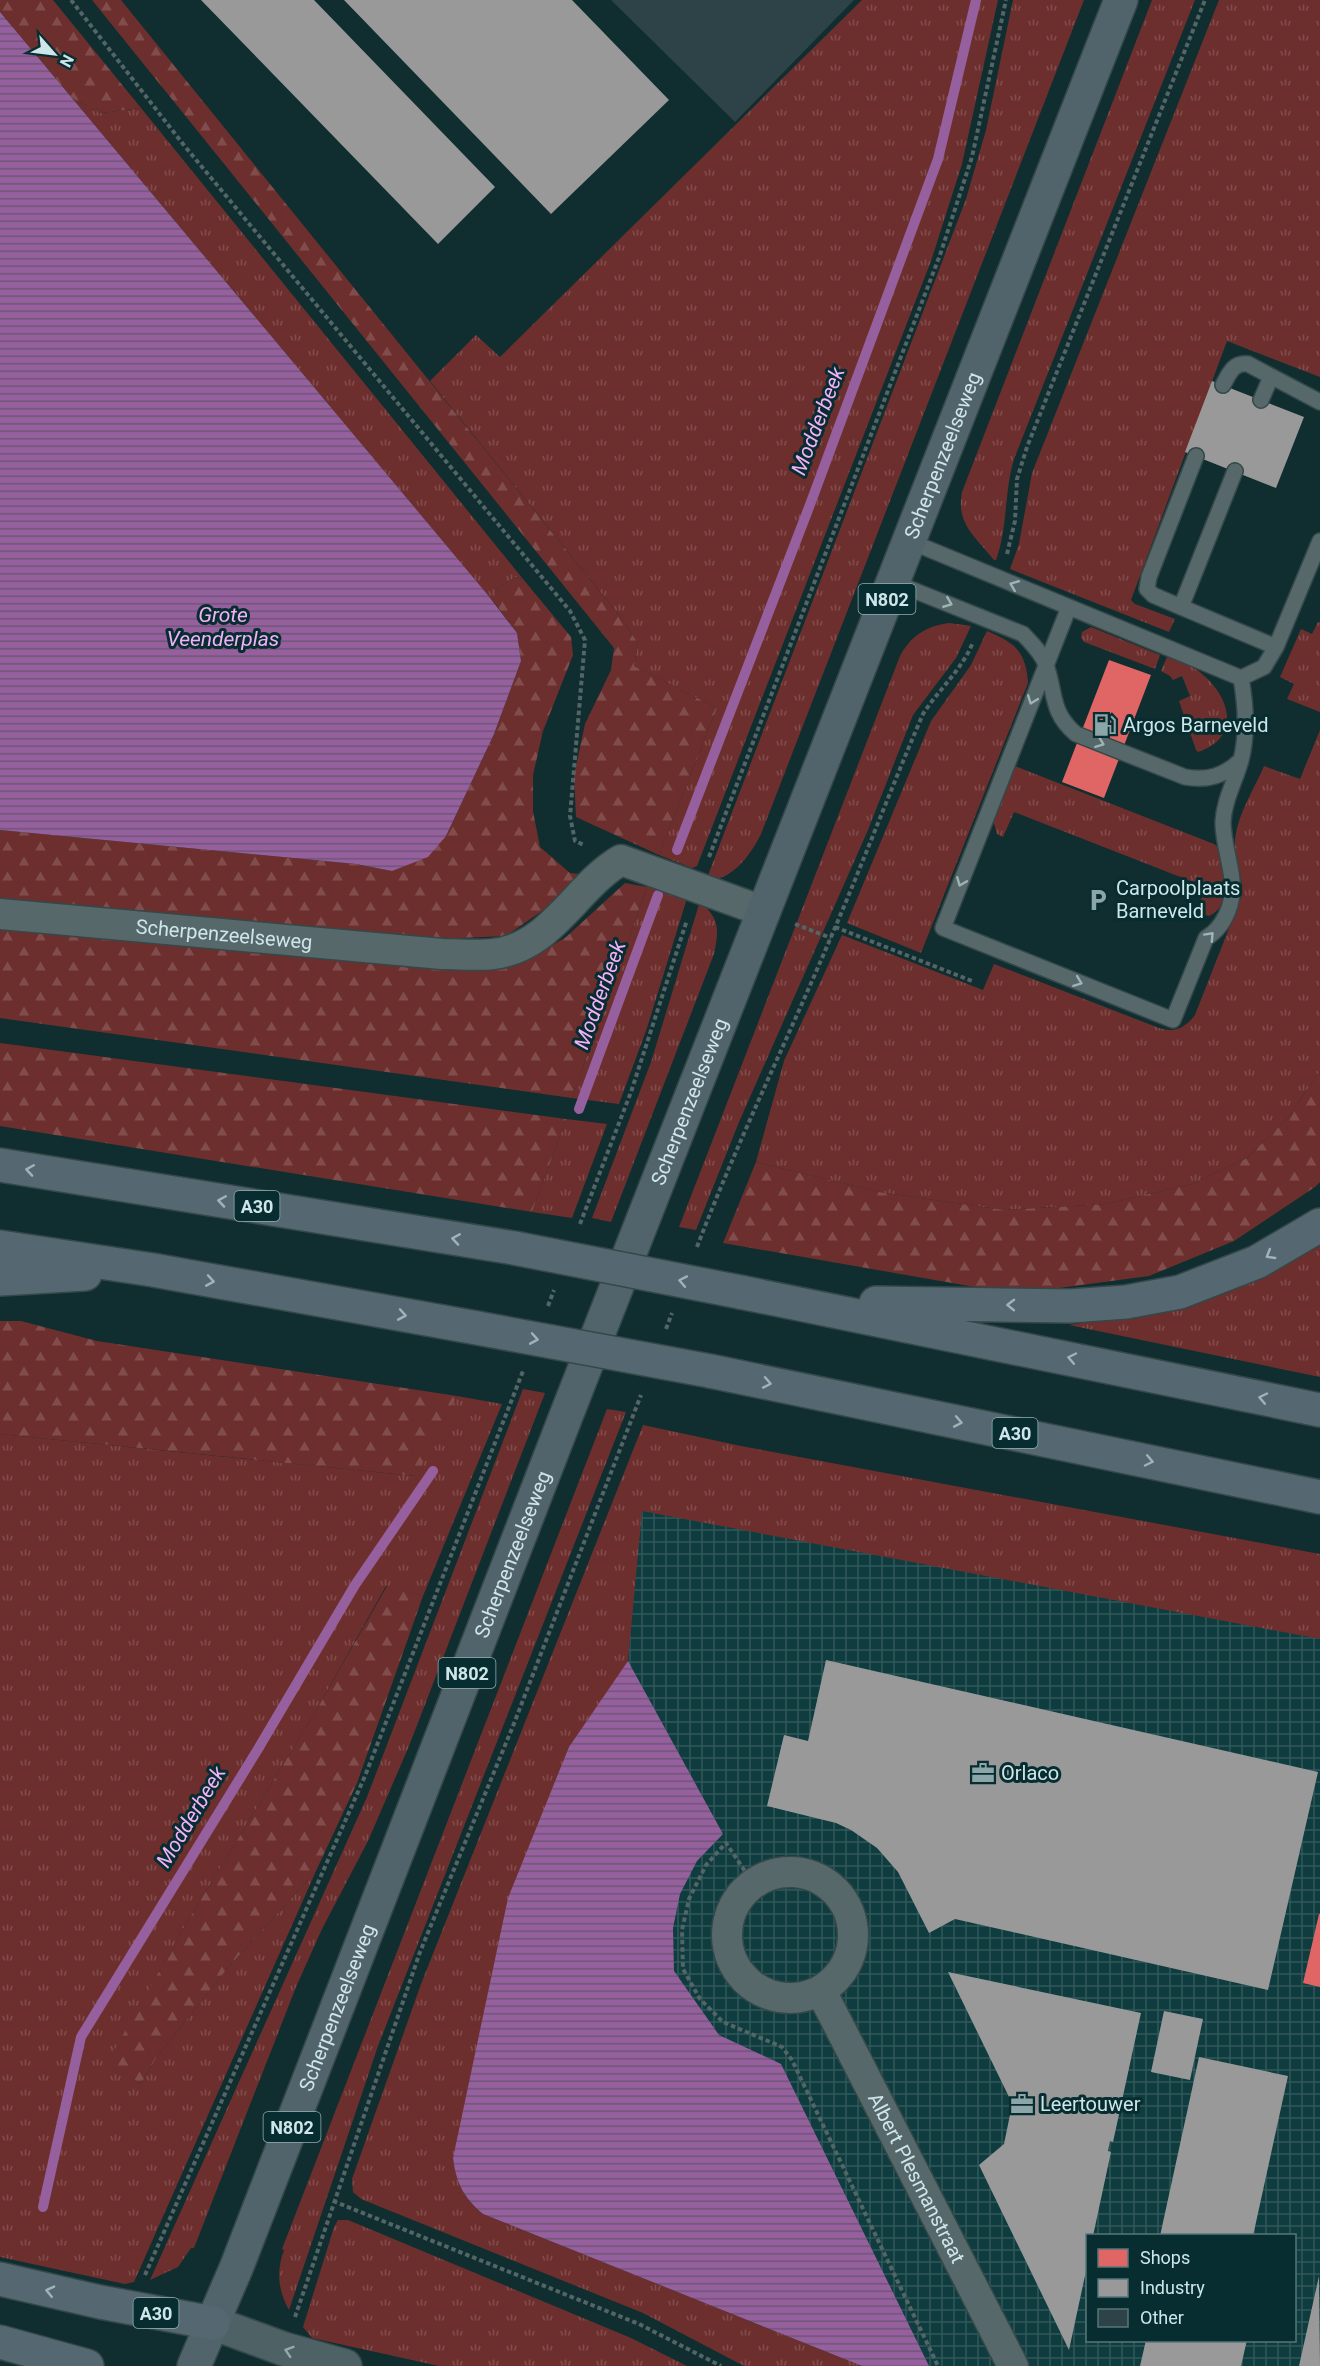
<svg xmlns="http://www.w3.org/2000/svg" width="1320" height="2366" viewBox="0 0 1320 2366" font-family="Roboto,sans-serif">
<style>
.industrial{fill:url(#industrial-grid);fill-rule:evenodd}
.grass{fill:url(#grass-tufts)}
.forest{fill:url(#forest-firs)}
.water{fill:url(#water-rules)}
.shops{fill:#e06666}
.industry{fill:#999}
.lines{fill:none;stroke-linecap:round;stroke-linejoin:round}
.stream{stroke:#95609d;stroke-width:10}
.building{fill:#2d4347}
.lane-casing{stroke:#344849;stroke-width:18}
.street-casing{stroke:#344849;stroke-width:33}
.secondary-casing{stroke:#344849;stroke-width:36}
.primary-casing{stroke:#344849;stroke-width:36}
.highway-casing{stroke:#344849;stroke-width:36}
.path{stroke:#536566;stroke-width:4;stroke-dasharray:4.5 3;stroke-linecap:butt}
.lane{stroke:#566869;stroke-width:15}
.street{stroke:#566869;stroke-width:30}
.secondary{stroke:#4e6265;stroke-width:33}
.primary{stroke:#51646b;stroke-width:33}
.highway{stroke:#556871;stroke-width:33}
.highway-bridge-casing{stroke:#344849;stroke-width:36;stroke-linecap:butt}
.highway-bridge{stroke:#556871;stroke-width:33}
.oneway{stroke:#9eb4b6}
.oneway2{stroke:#9eb4b9}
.oneway3{stroke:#94abae}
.labels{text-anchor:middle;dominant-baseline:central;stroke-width:6;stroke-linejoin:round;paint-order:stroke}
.shield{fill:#072d30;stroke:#92aeb2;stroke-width:1.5}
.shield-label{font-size:18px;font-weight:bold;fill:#cee6e9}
.street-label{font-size:20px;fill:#cee6e9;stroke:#072d30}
.poi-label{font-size:20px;fill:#cee6e9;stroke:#072d30;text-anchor:start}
.water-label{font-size:21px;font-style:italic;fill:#f2b1f9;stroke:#072d30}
</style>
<defs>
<pattern id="industrial-grid" width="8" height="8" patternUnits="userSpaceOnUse" patternTransform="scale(1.5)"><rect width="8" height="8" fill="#0f3c3f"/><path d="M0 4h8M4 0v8" fill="none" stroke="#31585b"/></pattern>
<pattern id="grass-tufts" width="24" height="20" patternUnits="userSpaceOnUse" patternTransform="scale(1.5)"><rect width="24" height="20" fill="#6d2f2e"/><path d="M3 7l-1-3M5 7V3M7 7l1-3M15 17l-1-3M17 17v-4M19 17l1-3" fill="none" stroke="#814d4c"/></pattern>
<pattern id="forest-firs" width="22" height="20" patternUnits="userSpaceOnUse" patternTransform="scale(1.5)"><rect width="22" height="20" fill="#6d2f2e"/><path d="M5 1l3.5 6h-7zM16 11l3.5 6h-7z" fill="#814d4c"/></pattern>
<pattern id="water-rules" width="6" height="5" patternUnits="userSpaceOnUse" patternTransform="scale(1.5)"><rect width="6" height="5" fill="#95609d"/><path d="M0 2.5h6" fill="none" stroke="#6e5476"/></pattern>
</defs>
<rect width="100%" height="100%" fill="#102d2f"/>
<path class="industrial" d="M 641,1510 L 1320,1637 L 1320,2366 L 903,2366 L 670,1976 L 628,1661 ZM 1088,2236 L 1294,2236 L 1294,2340 L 1088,2340 Z"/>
<path class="grass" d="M 862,0 L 998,0 L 962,164 L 931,261 L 697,866 L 692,868 L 659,855 L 717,708 L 634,666 L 638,643 L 618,614 L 430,381 L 476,335 L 500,357 Z
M 1013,0 L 1084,0 L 761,834 C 753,851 730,885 707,878 L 966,199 L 986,130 Z
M 1152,0 L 1195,0 L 1014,459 C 1004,492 1008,527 996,560 L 994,560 C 975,536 956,524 962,492 Z
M 1219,0 L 1320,0 L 1320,377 L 1227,341 L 1131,600 L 1135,604 L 1175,619 L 1169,632 L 1010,569 L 1019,544 L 1032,473 Z
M 72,98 L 101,113 L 141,108 L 523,579 L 515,577 L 496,590 L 496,605 Z
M 1318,622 L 1320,622 L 1320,712 L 1287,699 L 1294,684 L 1280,677 L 1301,629 L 1312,634 Z
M 949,623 L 971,626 L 956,658 L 913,715 L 868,830 L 739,1122 L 696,1230 L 679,1227 L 900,656 C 911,636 926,626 949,623 Z
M 1091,627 L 1160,655 L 1155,669 L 1084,642 L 1081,638 L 1082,632 Z
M 987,631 C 1015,643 1026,651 1028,683 L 921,953 L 847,923 L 931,721 L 971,665 Z
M 1167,657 C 1177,661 1188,663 1197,670 C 1228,692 1245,736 1198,752 L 1196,750 L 1179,701 L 1190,696 L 1182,676 L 1173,680 L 1170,676 L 1161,671 Z
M 1320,730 L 1320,1071 L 1287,1119 L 1247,1158 L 1192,1184 L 1106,1204 L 1004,1210 L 879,1192 L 756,1162 L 784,1061 L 842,935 L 983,990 L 994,964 L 1159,1028 C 1175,1033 1185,1028 1195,1015 L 1242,895 C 1243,879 1237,865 1235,849 C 1233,821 1254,790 1264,766 L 1300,779 Z
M 1015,766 L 1214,844 L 1219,848 C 1222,868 1234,905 1209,916 L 1196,912 L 1206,887 L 1014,812 L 1003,837 L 997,834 L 993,820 Z
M 652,882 L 688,895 L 647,1028 L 619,1104 L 572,1098 L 647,887 Z
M 700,901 C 720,920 719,929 714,954 L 611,1222 L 592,1218 L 651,1062 Z
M 566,1119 L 607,1124 L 572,1218 L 532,1212 Z
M 1320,1229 L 1320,1377 L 1069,1325 L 1169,1310 Z
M 523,1389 L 545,1393 L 409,1746 L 368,1841 L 322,1929 L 296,1987 L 194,2248 L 191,2248 L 178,2267 L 150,2280 L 367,1797 Z
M 457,1396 L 502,1404 L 423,1596 L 386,1586 L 317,1709 L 186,1924 L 108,2063 L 141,2084 L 156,2058 L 231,1964 L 316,1871 L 134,2282 L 125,2284 L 0,2257 L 0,1434 L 415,1476 Z
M 607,1409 L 626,1412 L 378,2046 L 289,2310 C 278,2290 276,2272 284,2250 L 282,2249 Z
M 643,1425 L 741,1446 L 1320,1554 L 1320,1639 L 642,1511 L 628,1661 L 453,2157 C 456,2183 464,2198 483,2214 L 862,2366 L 744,2366 L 643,2313 L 361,2199 L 353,2192 L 352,2179 L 421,1984 Z
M 338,2220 L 348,2220 L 631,2338 L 687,2366 L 439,2366 L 312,2338 L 303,2327 L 334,2227 Z"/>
<path class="forest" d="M 0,0 L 53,0 L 141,108 L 101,113 L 72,98 L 0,12 Z
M 92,0 L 121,0 L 618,614 L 638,643 L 634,666 L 717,708 L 659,855 L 576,817 L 574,775 L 585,724 L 611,670 L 614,648 Z
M 515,577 L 523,579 L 571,637 L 573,655 L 543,731 L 533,775 L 533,811 L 540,847 L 570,873 L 580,874 L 555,902 L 506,936 L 439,939 L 0,900 L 0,830 L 356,864 L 392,871 L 446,836 L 494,734 L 521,661 L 517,633 L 496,605 L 496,590 Z
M 625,883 L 647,887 L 572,1098 L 0,1018 L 0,925 L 498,969 L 527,961 L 566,937 Z
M 0,1043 L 566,1119 L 532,1212 L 0,1126 Z
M 1320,1071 L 1320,1182 L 1315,1187 L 1234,1241 L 1149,1276 L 1015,1294 L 723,1243 L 756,1162 L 879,1192 L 1004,1210 L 1106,1204 L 1192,1184 L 1247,1158 L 1287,1119 Z
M 0,1321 L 21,1321 L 97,1341 L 457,1396 L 416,1476 L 0,1434 Z
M 387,1586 L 423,1596 L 357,1783 L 316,1871 L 231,1964 L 156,2058 L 141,2084 L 107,2063 L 186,1924 L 317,1709 Z"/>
<path class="water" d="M 0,12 L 487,594 L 517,633 L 521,661 L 494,734 L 446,836 L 428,857 L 392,871 L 356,864 L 0,830 Z
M 628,1661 L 723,1834 L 697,1861 L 680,1894 L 673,1928 L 674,1971 L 719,2035 L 781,2064 L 929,2366 L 862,2366 L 483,2214 C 464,2198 456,2183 453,2158 L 508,1898 L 569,1747 Z"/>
<path class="shops" d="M 1109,660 L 1151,675 L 1104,798 L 1062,782 Z
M 1319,1914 L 1320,1914 L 1320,1987 L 1303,1983 Z"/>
<path class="industry" d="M 201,0 L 314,0 L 495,187 L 438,244 Z
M 344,0 L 572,0 L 669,100 L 551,214 Z
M 1212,381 L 1304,417 L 1276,488 L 1185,452 Z
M 826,1660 L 1318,1772 L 1268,1990 L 955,1919 L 929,1933 L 898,1872 L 877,1848 L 851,1830 L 836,1823 L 767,1806 L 784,1735 L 808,1741 Z
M 948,1972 L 1141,2013 L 1113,2142 L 1110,2141 L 1108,2151 L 1111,2152 L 1093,2236 L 1088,2236 L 1088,2262 L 1069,2350 L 979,2165 L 1004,2144 L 1013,2100 L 1010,2099 Z
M 1164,2011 L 1203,2019 L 1190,2080 L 1151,2072 Z
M 1199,2057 L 1288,2076 L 1253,2236 L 1160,2236 Z
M 1319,2276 L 1320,2366 L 1299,2366 Z
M 1146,2340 L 1247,2340 L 1241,2366 L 1140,2366 Z"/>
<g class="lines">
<path class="stream" d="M 677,850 L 811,502 L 938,159 L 976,0
M 579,1109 L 658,895
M 43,2207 L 81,2037 L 258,1749 L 355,1585 L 433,1471"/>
</g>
<path class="building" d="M 611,0 L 854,0 L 735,122 Z"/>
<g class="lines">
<g class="lane-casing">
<path id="lane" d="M 1223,385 C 1229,374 1233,362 1248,364 L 1320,402
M 1261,400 L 1271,377
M 1235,471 L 1181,607 L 1276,647
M 909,541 C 1019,587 1130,632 1241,678 C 1246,706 1248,733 1241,760 C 1235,782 1224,800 1223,822 C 1223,850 1238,878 1230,905 C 1226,918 1218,931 1206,938 L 1173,1020 L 943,928 L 1069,607
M 893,582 L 1023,634 C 1031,643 1042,653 1046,665 C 1056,693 1050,712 1076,734 L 1185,777 C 1208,781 1224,776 1241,760
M 1181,607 L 1153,595 L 1147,589 L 1149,577 L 1196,456
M 1241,678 L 1264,667 L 1276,647 L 1320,541"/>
</g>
<g class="street-casing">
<g id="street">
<path id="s1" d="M 0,914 L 442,954 C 459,954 477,956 493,954 C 551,948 575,887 621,860 L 765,912"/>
<circle cx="790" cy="1935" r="63"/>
<path id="s2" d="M 821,1991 L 1013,2366"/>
</g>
</g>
<g class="secondary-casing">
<path id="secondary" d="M 213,2323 L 284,2349 L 345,2366"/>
</g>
<g class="primary-casing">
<g id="primary">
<path id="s3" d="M 194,2366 L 237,2266 L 566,1416 L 1121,0"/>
</g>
</g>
<g class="highway-casing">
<path id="highway" d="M 0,1165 L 514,1248
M 0,1247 L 153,1270 L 477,1328
M 0,1279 L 85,1274
M 740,1292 L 1320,1410
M 876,1303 L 1070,1306 L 1126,1302 L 1180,1292 L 1257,1262 L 1320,1225
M 710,1371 L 1320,1497
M 0,2279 L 100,2302 L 213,2323
M 0,2342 L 87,2366"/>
</g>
<path class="path" d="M 71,0 L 183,144 L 570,611 L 585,640 L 570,816 L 575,841 L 584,845
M 1007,554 L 1015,521 L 1017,479 L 1027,447 L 1205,0
M 709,857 L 940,255 L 972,157 L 1006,0
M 795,924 L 831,938
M 835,927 L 972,981
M 580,1224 L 631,1092 L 687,920
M 697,1247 C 737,1142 787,1041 831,937 C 863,863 891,788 923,714 C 939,689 962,670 973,642
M 548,1306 L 554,1290
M 666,1329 L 672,1313
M 753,1883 L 726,1843 L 706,1865 L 689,1899 L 682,1930 L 683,1969 L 700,1999 L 723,2022 L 782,2047 L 792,2060 L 938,2366
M 333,2201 L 639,2324 L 721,2366
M 145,2275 L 365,1776 L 523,1371
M 295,2317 L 420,1952 L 513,1726 L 641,1395"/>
<use href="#lane" class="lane"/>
<use href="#street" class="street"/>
<use href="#secondary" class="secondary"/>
<use href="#primary" class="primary"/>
<use href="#highway" class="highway"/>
<g class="highway-bridge-casing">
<path id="highway-bridge" d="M 514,1248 L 740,1292
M 477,1328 L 710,1371"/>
</g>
<use href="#highway-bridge" class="highway-bridge"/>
</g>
<defs><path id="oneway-chevron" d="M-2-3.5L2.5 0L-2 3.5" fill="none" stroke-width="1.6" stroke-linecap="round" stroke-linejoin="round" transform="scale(1.5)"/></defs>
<g class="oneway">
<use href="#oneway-chevron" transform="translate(1014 585) rotate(-158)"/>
<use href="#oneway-chevron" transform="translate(948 603) rotate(22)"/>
<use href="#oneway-chevron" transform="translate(1032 700) rotate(111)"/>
<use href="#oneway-chevron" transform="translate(1100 743) rotate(21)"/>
<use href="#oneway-chevron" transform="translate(961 882) rotate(112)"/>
<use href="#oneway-chevron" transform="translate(1210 936) rotate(-47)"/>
<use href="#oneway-chevron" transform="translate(1078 982) rotate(21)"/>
</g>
<g class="oneway2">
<use href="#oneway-chevron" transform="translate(30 1170) rotate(-171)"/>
<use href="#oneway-chevron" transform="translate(222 1201) rotate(-171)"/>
<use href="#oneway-chevron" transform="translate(456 1239) rotate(-171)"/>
<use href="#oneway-chevron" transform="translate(1270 1255) rotate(149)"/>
<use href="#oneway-chevron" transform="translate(210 1281) rotate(10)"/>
<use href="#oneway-chevron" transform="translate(683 1281) rotate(-169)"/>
<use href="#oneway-chevron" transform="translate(1011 1305) rotate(-179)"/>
<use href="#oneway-chevron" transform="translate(402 1315) rotate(10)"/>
<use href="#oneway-chevron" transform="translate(534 1339) rotate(10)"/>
<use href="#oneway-chevron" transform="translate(1072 1358) rotate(-168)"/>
<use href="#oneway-chevron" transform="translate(767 1383) rotate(11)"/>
<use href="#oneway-chevron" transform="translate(1263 1398) rotate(-168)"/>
<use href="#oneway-chevron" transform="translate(958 1422) rotate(11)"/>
<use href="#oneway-chevron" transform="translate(1149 1461) rotate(12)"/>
<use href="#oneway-chevron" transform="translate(50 2291) rotate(-167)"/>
</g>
<use class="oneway3" href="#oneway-chevron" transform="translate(289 2351) rotate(-162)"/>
<defs>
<g id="fuel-bare" transform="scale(1.8)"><path d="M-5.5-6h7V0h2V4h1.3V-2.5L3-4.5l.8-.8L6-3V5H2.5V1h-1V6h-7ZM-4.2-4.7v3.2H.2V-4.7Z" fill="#8ca5a8" stroke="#072d30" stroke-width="2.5" paint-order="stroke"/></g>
<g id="parking-bare" transform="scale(1.8)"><path d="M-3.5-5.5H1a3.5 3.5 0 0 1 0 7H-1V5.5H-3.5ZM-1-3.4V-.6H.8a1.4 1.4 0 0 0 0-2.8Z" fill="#8ca5a8" stroke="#072d30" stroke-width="2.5" paint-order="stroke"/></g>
<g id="office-bare" transform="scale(1.8)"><path d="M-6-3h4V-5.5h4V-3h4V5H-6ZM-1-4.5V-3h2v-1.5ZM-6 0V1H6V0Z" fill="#8ca5a8" stroke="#072d30" stroke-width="2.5" paint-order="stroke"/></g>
</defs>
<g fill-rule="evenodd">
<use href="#fuel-bare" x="1105" y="725"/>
<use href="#parking-bare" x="1098" y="900"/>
<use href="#office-bare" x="983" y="1773"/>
<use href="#office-bare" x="1022" y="2104"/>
</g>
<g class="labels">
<g class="shield">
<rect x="858.5" y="584" width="57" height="30" rx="4.5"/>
<rect x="234.5" y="1191" width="45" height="30" rx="4.5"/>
<rect x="992.5" y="1418" width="45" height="30" rx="4.5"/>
<rect x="438.5" y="1658" width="57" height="30" rx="4.5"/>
<rect x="263.5" y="2112" width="57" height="30" rx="4.5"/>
<rect x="133.5" y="2298" width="45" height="30" rx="4.5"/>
</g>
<g class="shield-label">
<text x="887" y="599">N802</text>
<text x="257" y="1206">A30</text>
<text x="1015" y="1433">A30</text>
<text x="467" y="1673">N802</text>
<text x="292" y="2127">N802</text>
<text x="156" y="2313">A30</text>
</g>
<g class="street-label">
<text stroke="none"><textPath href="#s3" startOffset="2052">Scherpenzeelseweg</textPath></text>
<text stroke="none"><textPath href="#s1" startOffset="225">Scherpenzeelseweg</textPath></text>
<text stroke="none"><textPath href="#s3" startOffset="1358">Scherpenzeelseweg</textPath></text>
<text stroke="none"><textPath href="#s3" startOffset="872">Scherpenzeelseweg</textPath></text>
<text stroke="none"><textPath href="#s3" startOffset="386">Scherpenzeelseweg</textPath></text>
<text stroke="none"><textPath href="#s2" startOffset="210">Albert Plesmanstraat</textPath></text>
</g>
<g class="poi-label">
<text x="1123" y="725">Argos Barneveld</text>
<text x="1116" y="888">Carpoolplaats<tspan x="1116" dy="23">Barneveld</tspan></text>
<text x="1001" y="1773">Orlaco</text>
<text x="1040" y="2104">Leertouwer</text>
</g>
<g class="water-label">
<text transform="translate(818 421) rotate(-69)">Modderbeek</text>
<text x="223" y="615">Grote<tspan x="223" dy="24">Veenderplas</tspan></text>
<text transform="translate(600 995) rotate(-70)">Modderbeek</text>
<text transform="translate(191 1817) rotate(-59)">Modderbeek</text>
</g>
</g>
<rect x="1086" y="2234" width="210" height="108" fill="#072d30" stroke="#57777a" stroke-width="1.5"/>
<rect x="1098" y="2249" width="30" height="18" fill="#e06666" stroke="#57777a" stroke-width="1.5"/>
<text x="1140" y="2264" font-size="18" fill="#cee6e9">Shops</text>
<rect x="1098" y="2279" width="30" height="18" fill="#999999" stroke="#57777a" stroke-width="1.5"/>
<text x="1140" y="2294" font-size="18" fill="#cee6e9">Industry</text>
<rect x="1098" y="2309" width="30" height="18" fill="#2d4347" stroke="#57777a" stroke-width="1.5"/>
<text x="1140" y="2324" font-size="18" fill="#cee6e9">Other</text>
<g transform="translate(54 54) rotate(118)" stroke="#072d30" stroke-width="4.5" paint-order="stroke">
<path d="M0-4.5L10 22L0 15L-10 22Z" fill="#cee6e9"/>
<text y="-9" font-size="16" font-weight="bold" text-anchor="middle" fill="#cee6e9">N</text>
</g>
</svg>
